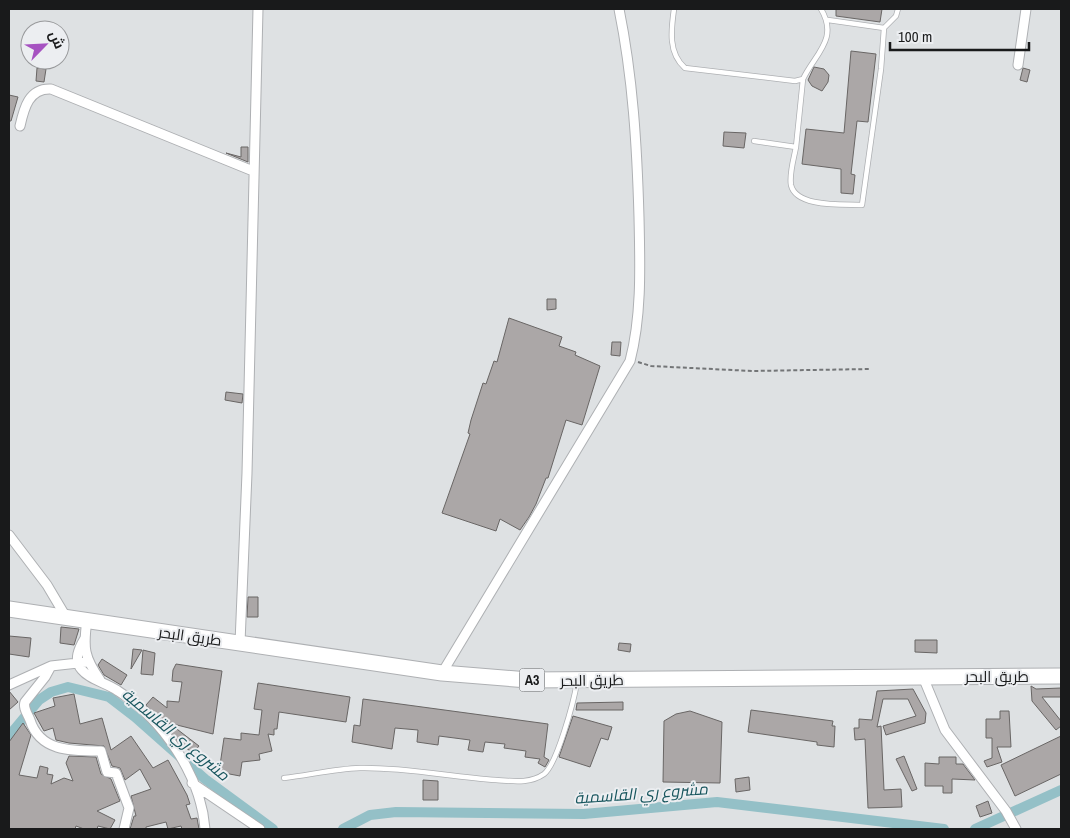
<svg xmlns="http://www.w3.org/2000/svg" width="1070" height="838" viewBox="0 0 1070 838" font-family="'Archivo Narrow',Cairo,sans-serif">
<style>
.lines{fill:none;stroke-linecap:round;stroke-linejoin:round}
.canal{stroke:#94c0c7;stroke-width:10}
.building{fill:#aba7a7;stroke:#696665}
.lane-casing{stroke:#aeb0b3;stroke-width:6}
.street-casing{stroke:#aeb0b3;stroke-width:11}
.highway-casing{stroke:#aeb0b3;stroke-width:17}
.path{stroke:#737577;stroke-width:2;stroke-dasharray:4 2.5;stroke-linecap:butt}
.lane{stroke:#fff;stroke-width:4.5}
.street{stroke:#fff;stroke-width:9}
.highway{stroke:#fff;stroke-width:15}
.labels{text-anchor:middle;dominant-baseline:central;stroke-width:4;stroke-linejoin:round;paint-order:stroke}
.shield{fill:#eceef1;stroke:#585a5b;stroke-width:1}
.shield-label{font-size:14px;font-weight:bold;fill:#191a1b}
.street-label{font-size:15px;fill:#191a1b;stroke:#eceef1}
.water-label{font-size:16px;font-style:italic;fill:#17555d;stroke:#eceef1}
</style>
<rect width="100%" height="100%" fill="#dee1e3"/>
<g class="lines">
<path class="canal" d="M 9,736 L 39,700 L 51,692 L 68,687 L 109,697 L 135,717 L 205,779 L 273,829
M 343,829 L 370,815 L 396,812 L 584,814 L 717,802 L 944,829
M 975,829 L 1061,790"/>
</g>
<path class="building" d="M 836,9 L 882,9 L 880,22 L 836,16 Z
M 851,51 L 876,54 L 868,122 L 857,121 L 851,174 L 855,175 L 853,194 L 841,193 L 841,169 L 802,164 L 806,129 L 844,133 Z
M 814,67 L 824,69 L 829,75 L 828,82 L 822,91 L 812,86 L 808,80 Z
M 37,68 L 46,69 L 44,82 L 36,81 Z
M 1023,68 L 1030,70 L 1027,82 L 1020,80 Z
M 9,95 L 18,97 L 11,121 L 9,121 Z
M 724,132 L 746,133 L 744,148 L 723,146 Z
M 241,147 L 248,147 L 248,162 L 226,153 L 241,157 Z
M 547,299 L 556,299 L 556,309 L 547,310 Z
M 509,318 L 562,337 L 559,346 L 576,352 L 575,355 L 600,366 L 582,425 L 566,420 L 548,478 L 546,478 L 536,504 L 529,517 L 520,530 L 500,519 L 496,531 L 442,513 L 470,434 L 468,433 L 471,420 L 483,383 L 486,384 L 494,361 L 497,362 Z
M 612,342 L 621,342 L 620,356 L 611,355 Z
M 226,392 L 243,394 L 242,403 L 225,400 Z
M 248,597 L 258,597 L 258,617 L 247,617 Z
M 61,627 L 79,629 L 74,645 L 60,643 Z
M 9,636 L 31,638 L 29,657 L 9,654 Z
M 915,640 L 937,640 L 937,653 L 915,652 Z
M 619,643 L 631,644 L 630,652 L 618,650 Z
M 133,649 L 142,650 L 131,669 Z
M 143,650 L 155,653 L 153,675 L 141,674 Z
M 102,659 L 127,675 L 121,685 L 104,675 L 98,665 Z
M 176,664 L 222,671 L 213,734 L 169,723 L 199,746 L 193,753 L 178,742 L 146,705 L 153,697 L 167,708 L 167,701 L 179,702 L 182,682 L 172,681 L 173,670 Z
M 258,683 L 350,697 L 346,722 L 279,712 L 277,729 L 274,729 L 274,735 L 268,734 L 272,751 L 259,754 L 260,760 L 242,762 L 240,776 L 219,772 L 224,738 L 241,740 L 241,733 L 259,735 L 262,710 L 254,709 Z
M 1031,686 L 1036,689 L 1061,688 L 1061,697 L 1042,697 L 1061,721 L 1061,726 L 1056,730 L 1032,701 Z
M 913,689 L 926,713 L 925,723 L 886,735 L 883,726 L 916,716 L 908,699 L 883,699 L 877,727 L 881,726 L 884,790 L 901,789 L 902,807 L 868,808 L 865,739 L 855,740 L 854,728 L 859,728 L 859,719 L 872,720 L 877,691 Z
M 9,691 L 18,702 L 9,710 Z
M 74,694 L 80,724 L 102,718 L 111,750 L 131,736 L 153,768 L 168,760 L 187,795 L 190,804 L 186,805 L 191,819 L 197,818 L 199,829 L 182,829 L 181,826 L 168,829 L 166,822 L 146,827 L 146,829 L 130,829 L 134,816 L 136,816 L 131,796 L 151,789 L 140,769 L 125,780 L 120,768 L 112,766 L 104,746 L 69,743 L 56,740 L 53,728 L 44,731 L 34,713 L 55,706 L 53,698 Z
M 363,699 L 548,724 L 544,757 L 549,760 L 545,767 L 538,763 L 540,759 L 525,757 L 526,751 L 504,748 L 505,744 L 485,742 L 483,752 L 468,750 L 470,740 L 439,736 L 438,745 L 417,742 L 418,730 L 395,728 L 392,749 L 352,742 L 354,725 L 360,726 Z
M 623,702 L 623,710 L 576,710 L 577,703 Z
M 751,710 L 833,721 L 832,726 L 835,726 L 834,747 L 817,745 L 817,742 L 748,732 Z
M 690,711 L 722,722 L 720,783 L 663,782 L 664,721 L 676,714 Z
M 1000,711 L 1009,711 L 1011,747 L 997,747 L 1002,762 L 987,767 L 984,761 L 992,758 L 992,738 L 986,738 L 986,719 L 1000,719 Z
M 573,716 L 612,727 L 608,740 L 601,738 L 590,767 L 559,757 Z
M 23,723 L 31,735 L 19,775 L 37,778 L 40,766 L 48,768 L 47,774 L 53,775 L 51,784 L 64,778 L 73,781 L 66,763 L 69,756 L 96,757 L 101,774 L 111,779 L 120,801 L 97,811 L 115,820 L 110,829 L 98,826 L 97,829 L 84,829 L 76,826 L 75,829 L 9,829 L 9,742 Z
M 1061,736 L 1061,774 L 1015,796 L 1001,765 Z
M 904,756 L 917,789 L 912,791 L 896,759 Z
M 939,757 L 956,757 L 956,764 L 963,764 L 975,780 L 952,779 L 952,793 L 943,793 L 943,786 L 925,786 L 925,763 L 939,764 Z
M 749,777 L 750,790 L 736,792 L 735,779 Z
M 423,780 L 438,781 L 438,800 L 423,800 Z
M 988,801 L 992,813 L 980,817 L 976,806 Z"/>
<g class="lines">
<g class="lane-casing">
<path id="lane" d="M 674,9 C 671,30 668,53 685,68 L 795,81 L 803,79 C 815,54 839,39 821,9
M 884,28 L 896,16 L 898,9
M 754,141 L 796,147 L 803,79
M 796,147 C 794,158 789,174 791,185 C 796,208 844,204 862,205 L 881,69 L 884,28 L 828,20
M 284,778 C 309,775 335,769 360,768 C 405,767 451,777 496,780 C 512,781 530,784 544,774 C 557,764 574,701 577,682"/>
</g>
<g class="street-casing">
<path id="street" d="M 1018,65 L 1026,9
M 20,126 C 24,108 29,88 51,89 L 253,171
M 9,535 L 47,585 L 66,617
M 87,620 C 83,648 84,657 100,680
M 85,638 C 79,648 73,660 82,670 C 90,680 107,683 118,691 C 163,719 201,776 205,829
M 240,643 L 247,473 L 258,9
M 51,666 L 45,677 L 25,702 C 23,708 27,713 30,720 C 40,752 72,751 101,751 L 107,772 L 116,773 L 129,808 L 124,829
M 442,673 L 630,361 C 642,315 640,264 639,217 C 637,147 633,78 619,9
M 923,677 L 945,730 L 1006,811 L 1016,829
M 9,685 L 51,666 L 87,662
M 192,783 L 260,829"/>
</g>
<g class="highway-casing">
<path id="highway" d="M 9,609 L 442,673 L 528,680 L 1061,676"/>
</g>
<path class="path" d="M 638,362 L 651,366 L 752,371 L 870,369"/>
<use href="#lane" class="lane"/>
<use href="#street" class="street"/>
<use href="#highway" class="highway"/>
</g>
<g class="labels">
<rect class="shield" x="519.5" y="668.5" width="25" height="23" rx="4"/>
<g class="shield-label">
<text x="532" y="680">A3</text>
</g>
<g class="street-label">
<text transform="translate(190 636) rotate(8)">طريق البحر</text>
<text x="997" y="676">طريق البحر</text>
<text transform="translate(592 680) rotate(-1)">طريق البحر</text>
</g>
<g class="water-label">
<text transform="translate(176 734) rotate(40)">مشروع ري القاسمية</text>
<text transform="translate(641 793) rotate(-4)">مشروع ري القاسمية</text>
</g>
</g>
<rect width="1070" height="838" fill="none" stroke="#191a1b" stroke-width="20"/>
<g transform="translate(45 45) rotate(66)"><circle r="24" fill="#eceef1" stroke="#98999b"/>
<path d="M0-4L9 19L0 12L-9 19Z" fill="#a652c1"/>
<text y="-8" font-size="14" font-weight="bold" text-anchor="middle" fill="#191a1b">ش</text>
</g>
<path d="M890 42v8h139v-8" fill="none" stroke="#191a1b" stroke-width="2.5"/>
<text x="898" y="42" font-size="15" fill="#191a1b" stroke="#eceef1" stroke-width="4" paint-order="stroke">100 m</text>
</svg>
